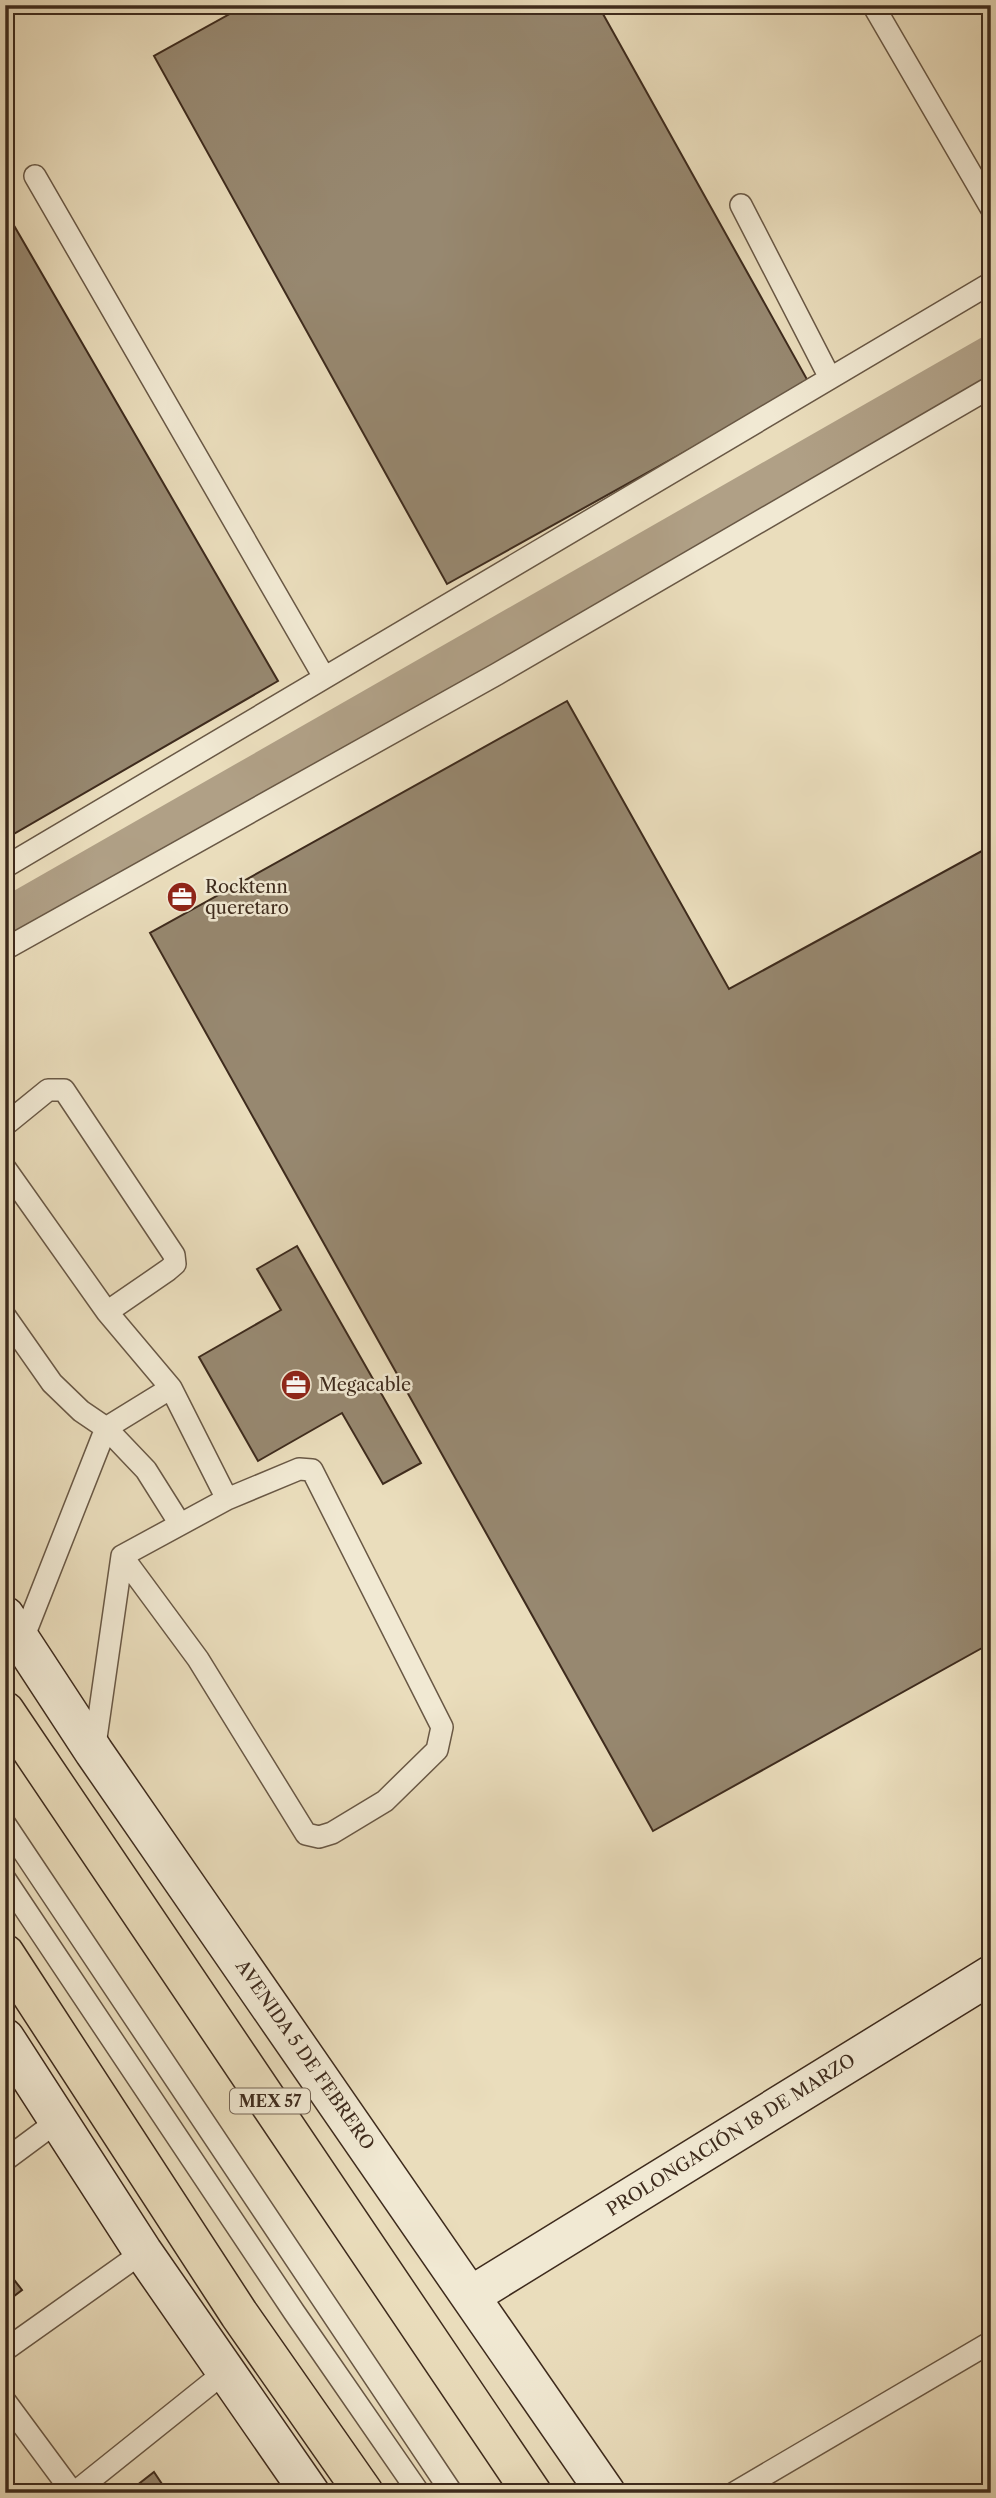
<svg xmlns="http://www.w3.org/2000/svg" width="996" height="2498" viewBox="0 0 996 2498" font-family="'Libre Caslon Text',serif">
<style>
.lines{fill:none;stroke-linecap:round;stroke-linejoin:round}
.canal{stroke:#b0a086;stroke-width:40}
.building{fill:#978870;stroke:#3e2b1d;stroke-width:2}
.lane-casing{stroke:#695845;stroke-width:24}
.secondary-casing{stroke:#3e2b1d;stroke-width:41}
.highway-casing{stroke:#3e2b1d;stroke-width:41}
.lane{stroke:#f1e9d3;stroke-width:21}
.secondary{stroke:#f1e9d3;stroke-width:38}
.highway{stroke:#eaddbc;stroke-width:38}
.labels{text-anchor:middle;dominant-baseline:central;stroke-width:5;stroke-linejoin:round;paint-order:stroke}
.shield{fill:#f1e9d3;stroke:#746454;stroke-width:2}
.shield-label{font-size:16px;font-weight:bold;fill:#3e2b1d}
.poi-label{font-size:18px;fill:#3e2b1d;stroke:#f1e9d3;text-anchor:start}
.street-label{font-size:18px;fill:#3e2b1d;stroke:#f1e9d3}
</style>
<rect width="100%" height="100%" fill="#eaddbc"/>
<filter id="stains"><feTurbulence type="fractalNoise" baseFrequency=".00286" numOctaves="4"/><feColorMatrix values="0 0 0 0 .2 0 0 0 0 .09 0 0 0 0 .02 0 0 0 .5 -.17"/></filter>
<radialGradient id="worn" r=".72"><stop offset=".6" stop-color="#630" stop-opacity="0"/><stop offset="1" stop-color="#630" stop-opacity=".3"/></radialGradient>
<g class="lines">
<path class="canal" d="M 5,919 L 991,355"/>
</g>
<path class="building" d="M 246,5 L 598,5 L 809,383 L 447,584 L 154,56 Z
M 5,210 L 278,681 L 5,839 Z
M 567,701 L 729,989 L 991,846 L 991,1643 L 653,1831 L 150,933 Z
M 297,1246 L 421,1463 L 383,1484 L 342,1413 L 258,1461 L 199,1357 L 281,1310 L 257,1269 Z
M 5,2268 L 22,2290 L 5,2303 Z
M 154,2472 L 168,2493 L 127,2493 Z"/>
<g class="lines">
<g class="lane-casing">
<path id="lane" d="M 873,5 L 991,208
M 35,176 L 324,677
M 741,205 L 830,378
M 5,867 L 991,283
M 5,949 L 497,674 L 991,387
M 5,1125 L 48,1090 L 64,1090 L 174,1255 L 175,1264 L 168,1270 L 107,1312
M 5,1168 L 107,1312 L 171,1388
M 5,1316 L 52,1383 L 81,1411 L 106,1428 L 146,1470 L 180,1524
M 122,1556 L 227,1499
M 22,1641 L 106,1428 L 171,1388 L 227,1499 L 299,1469 L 312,1470 L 442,1727 L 437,1750 L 385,1801 L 332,1833 L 319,1837 L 306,1834 L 198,1659 L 122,1556
M 94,1752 L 122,1556
M 5,1824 L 452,2493
M 5,1879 L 294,2312 L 419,2493
M 5,2160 L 59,2120
M 5,2350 L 143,2252
M 5,2401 L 73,2493
M 74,2493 L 225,2372
M 734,2493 L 991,2342"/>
</g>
<g class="secondary-casing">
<path id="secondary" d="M 5,1616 L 94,1752 L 606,2493
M 5,2038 L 143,2252 L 310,2493
M 472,2295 L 991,1975"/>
</g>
<g class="highway-casing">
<path id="highway" d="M 5,1711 L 532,2493
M 5,1954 L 239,2314 L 364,2493"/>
</g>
<use href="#lane" class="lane"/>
<use href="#secondary" class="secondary"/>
<use href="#highway" class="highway"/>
</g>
<defs>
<g id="office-disc" transform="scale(1.575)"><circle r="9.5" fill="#8f2418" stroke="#f1e9d3"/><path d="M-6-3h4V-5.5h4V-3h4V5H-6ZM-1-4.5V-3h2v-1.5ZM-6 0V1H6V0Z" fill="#fff"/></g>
</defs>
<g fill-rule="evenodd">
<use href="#office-disc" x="182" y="897"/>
<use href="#office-disc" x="296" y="1385"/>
</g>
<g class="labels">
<rect class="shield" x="230" y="2088.5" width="80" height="25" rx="5"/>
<g class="shield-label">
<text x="270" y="2101">MEX 57</text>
</g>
<g class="poi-label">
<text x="205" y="887">Rocktenn<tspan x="205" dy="21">queretaro</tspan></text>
<text x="319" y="1385">Megacable</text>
</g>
<g class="street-label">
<text transform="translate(305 2055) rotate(55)">AVENIDA 5 DE FEBRERO</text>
<text transform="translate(731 2135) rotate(-32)">PROLONGACIÓN 18 DE MARZO</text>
</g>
</g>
<rect width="996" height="2498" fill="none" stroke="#eaddbc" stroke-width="28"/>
<rect x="7" y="7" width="982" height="2484" fill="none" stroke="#3e2b1d" stroke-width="3.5"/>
<rect x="14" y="14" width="968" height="2470" fill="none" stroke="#3e2b1d" stroke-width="2"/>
<rect width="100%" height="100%" filter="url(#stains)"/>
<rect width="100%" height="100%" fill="url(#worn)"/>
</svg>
